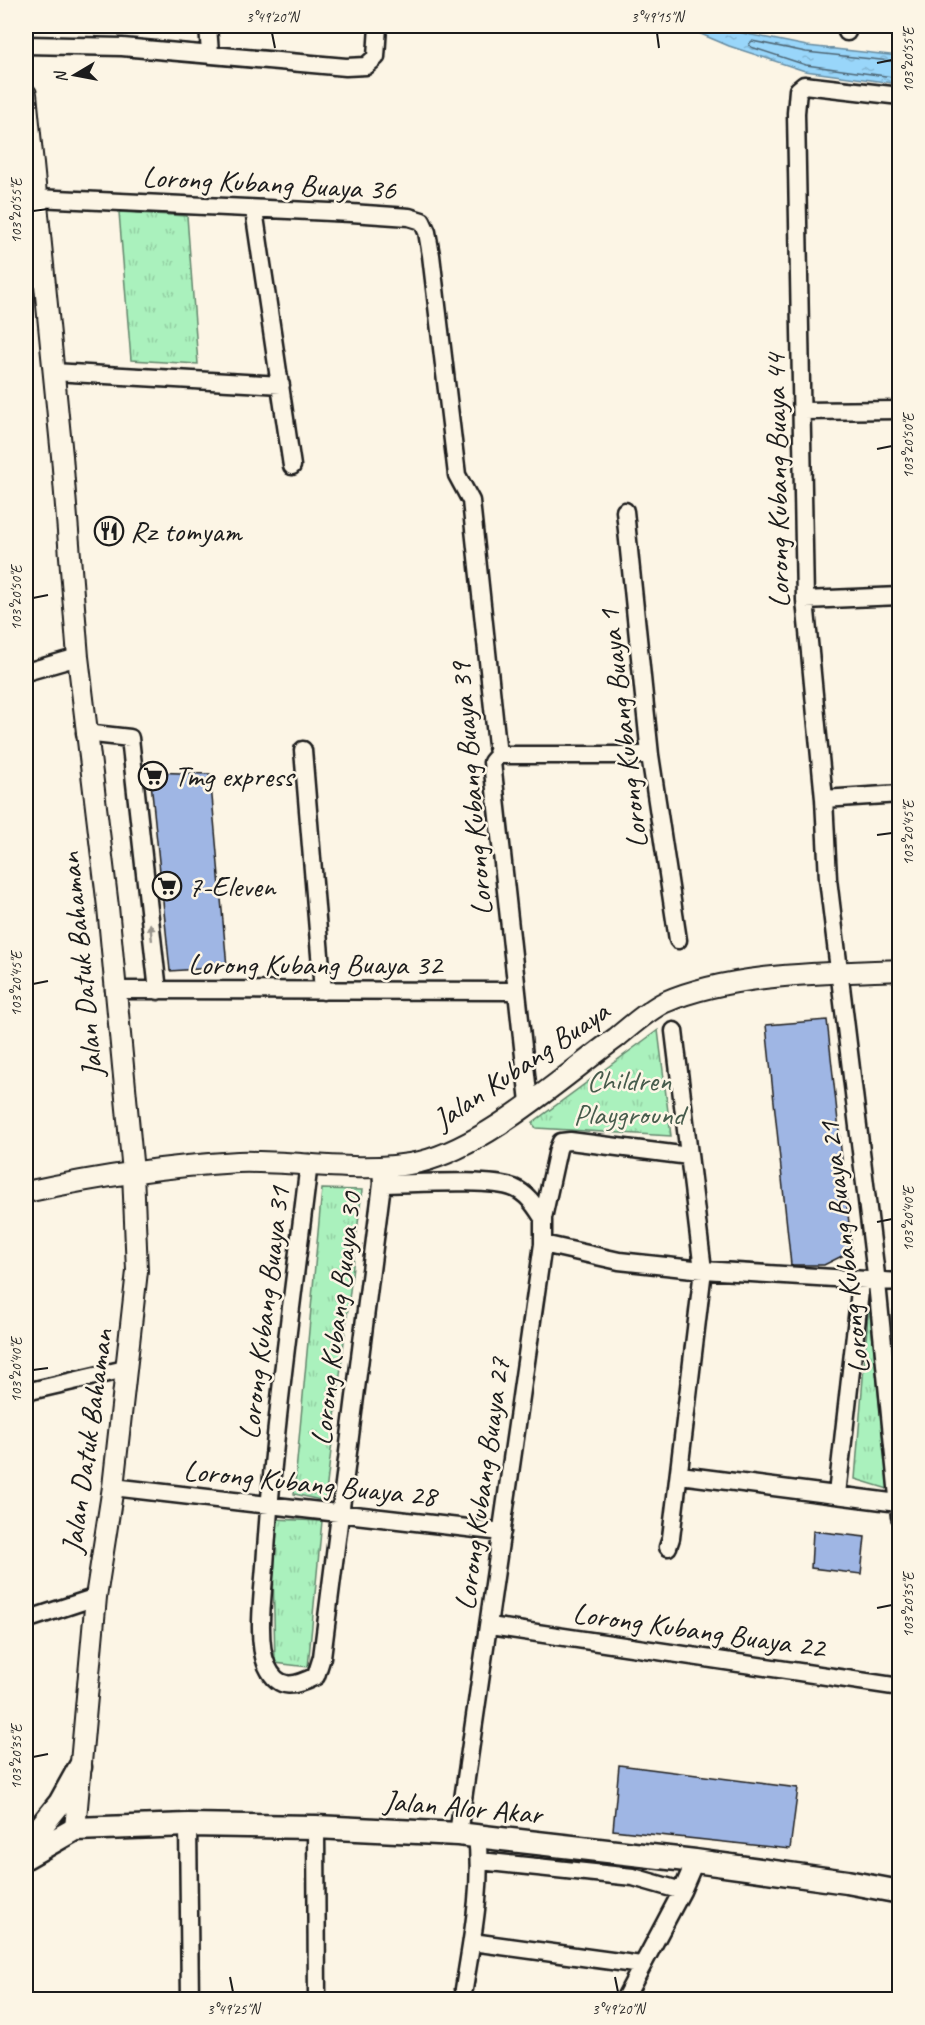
<svg xmlns="http://www.w3.org/2000/svg" width="925" height="2025" viewBox="0 0 925 2025" font-family="Caveat,sans-serif">
<style>
.park{fill:url(#park-tufts);stroke:#63866c;stroke-width:1.5}
.water{fill:url(#water-ripples);stroke:#678ca1;stroke-width:1.5}
.lines{fill:none;stroke-linecap:round;stroke-linejoin:round}
.shore{stroke:#4e6675;stroke-width:1.5}
.building{fill:#9fb6e4;stroke:#1c1c1c;stroke-width:1.5}
.minor-casing{stroke:#1c1c1c;stroke-width:21}
.tertiary-casing{stroke:#1c1c1c;stroke-width:24}
.secondary-casing{stroke:#1c1c1c;stroke-width:27}
.minor{stroke:#fcf5e5;stroke-width:16}
.tertiary{stroke:#fcf5e5;stroke-width:20}
.secondary{stroke:#fcf5e5;stroke-width:22}
.oneway{fill:#97938b}
.ticks{fill:none;stroke:#1c1c1c;stroke-width:2}
.labels{text-anchor:middle;dominant-baseline:central;stroke-width:5;stroke-linejoin:round;paint-order:stroke}
.street-label{font-size:30px;fill:#1c1c1c;stroke:#fcf5e5}
.poi-label{font-size:30px;fill:#1c1c1c;stroke:#fcf5e5;text-anchor:start}
.park-label{font-size:30px;fill:#475c4c;stroke:#fcf5e5}
.neatline{fill:none;stroke:#1c1c1c;stroke-width:2}
.ticks-label{font-size:15px;text-anchor:middle;fill:#1c1c1c}
</style>
<defs>
<pattern id="park-tufts" width="24" height="20" patternUnits="userSpaceOnUse" patternTransform="scale(1.5)"><rect width="24" height="20" fill="#aaf1bd"/><path d="M3 7l-1-3M5 7V3M7 7l1-3M15 17l-1-3M17 17v-4M19 17l1-3" fill="none" stroke="#92cea2"/></pattern>
<pattern id="water-ripples" width="26" height="14" patternUnits="userSpaceOnUse" patternTransform="scale(1.5)"><rect width="26" height="14" fill="#99d6fa"/><path d="M2 4q2-2 4 0t4 0M15 11q2-2 4 0t4 0" fill="none" stroke="#83b7d6"/></pattern>
</defs>
<rect width="100%" height="100%" fill="#fcf5e5"/>
<filter id="ink" filterUnits="userSpaceOnUse"><feTurbulence type="fractalNoise" baseFrequency=".0167" numOctaves="2"/><feDisplacementMap in="SourceGraphic" scale="12" xChannelSelector="R" yChannelSelector="G"/><feConvolveMatrix kernelMatrix="1 2 1 2 8 2 1 2 1" color-interpolation-filters="sRGB"/></filter>
<g filter="url(#ink)">
<path class="park" d="M 119,212 L 187,216 L 198,364 L 131,360 Z
M 658,1030 L 671,1136 L 536,1128 L 532,1123 Z
M 322,1189 L 362,1190 L 325,1501 L 294,1494 Z
M 869,1302 L 888,1489 L 855,1479 Z
M 272,1519 L 322,1521 L 308,1667 L 275,1663 Z"/>
<path class="water" d="M 682,26 L 722,26 L 742,33 L 807,46 L 899,56 L 899,84 L 805,71 L 729,46 Z"/>
<g class="lines">
<path class="shore" d="M 900,62 L 806,52 L 752,41 L 749,44 L 751,47 L 806,65 L 900,78"/>
</g>
<path class="building" d="M 150,772 L 210,774 L 227,967 L 170,971 Z
M 827,1020 L 852,1251 L 824,1265 L 791,1265 L 766,1025 Z
M 813,1531 L 865,1537 L 861,1574 L 811,1568 Z
M 619,1765 L 798,1788 L 790,1849 L 613,1830 Z"/>
<g class="lines">
<g class="minor-casing">
<path id="minor" d="M 208,26 L 210,53
M 847,26 L 847,32
M 26,45 L 122,47 L 346,67 L 366,66 L 376,57 L 378,26
M 900,96 L 804,85 L 798,90 L 796,113 L 805,600 L 824,799 L 828,879 L 877,1283 L 900,1517
M 26,201 L 36,198 L 351,213 L 409,217 L 422,221 L 427,232 L 431,255 L 457,475 L 471,501 L 498,755 L 492,762 L 529,1102
M 254,210 L 292,466
M 53,372 L 281,385
M 802,411 L 900,410
M 625,511 L 650,755 L 678,940
M 805,600 L 900,596
M 26,672 L 78,657
M 85,733 L 130,738 L 158,991
M 303,750 L 323,991
M 498,755 L 650,755
M 824,799 L 900,794
M 114,990 L 515,991
M 309,1163 C 293,1297 273,1431 265,1566 C 263,1594 256,1641 267,1666 C 279,1692 296,1686 316,1676 L 322,1657 L 382,1184 L 381,1167
M 382,1184 C 411,1184 489,1178 514,1188 C 528,1194 535,1206 543,1218
M 543,1244 L 619,1261 L 703,1270 L 900,1282
M 26,1392 L 125,1369
M 680,1475 L 898,1503
M 113,1487 L 502,1532
M 837,1494 L 861,1282
M 668,1547 L 671,1538 L 703,1270 L 674,1031
M 26,1620 L 96,1597
M 490,1626 L 900,1687
M 188,1825 L 190,2000
M 316,1827 L 317,2000
M 458,1834 L 543,1244 L 543,1218 L 558,1149 L 561,1142 L 570,1141 L 689,1156
M 480,1861 L 633,1877 L 682,1891
M 472,1942 L 641,1965
M 464,1989 C 472,1939 483,1886 477,1836
M 624,2000 L 682,1891 L 695,1861"/>
</g>
<g class="tertiary-casing">
<path id="tertiary" d="M 26,94 L 62,456 L 78,657 L 108,907 L 133,1172 L 137,1271 L 113,1487 L 96,1597 L 75,1829
M 26,1192 C 95,1177 167,1166 238,1162 C 298,1160 361,1175 420,1162 C 486,1146 561,1078 616,1038 C 631,1026 648,1010 665,1002 C 731,973 828,973 900,970"/>
</g>
<g class="secondary-casing">
<path id="secondary" d="M 26,1845 L 60,1803 L 80,1767
M 26,1857 L 75,1829 L 188,1825 L 316,1827 L 458,1834 L 695,1861 L 847,1882 L 900,1892"/>
</g>
<use href="#minor" class="minor"/>
<use href="#tertiary" class="tertiary"/>
<use href="#secondary" class="secondary"/>
</g>
<defs><path id="oneway-solid" d="M-6-.8H1V-3.2L6.5 0L1 3.2V.8H-6Z" transform="scale(1.5)"/></defs>
<use class="oneway" href="#oneway-solid" transform="translate(151 932) rotate(-96)"/>
</g>
<path class="ticks" d="M 272,33 L 275,48M 657,33 L 659,48M 877,63 L 892,60M 33,211 L 48,209M 877,449 L 892,446M 33,598 L 48,595M 877,835 L 892,833M 33,984 L 48,981M 877,1222 L 892,1219M 33,1370 L 48,1368M 877,1608 L 892,1605M 33,1757 L 48,1754M 230,1977 L 233,1992M 615,1977 L 618,1992"/>
<defs>
<g id="restaurant-ring" transform="scale(1.5)"><circle r="9.5" fill="#fcf5e5" stroke="#1c1c1c" stroke-width="1.5"/><path d="M-5-6h1v4h1v-4h1v4h1v-4h1v5L-1.5 .5V6h-2V.5L-5-1ZM5-6V6H3V1.5H1.5Q1.5-4 5-6Z" fill="#1c1c1c"/></g>
<g id="supermarket-ring" transform="scale(1.5)"><circle r="9.5" fill="#fcf5e5" stroke="#1c1c1c" stroke-width="1.5"/><path d="M-6-5.5h2.5l.6 2H6L4.5 2H-2.5L-4.4-4H-6ZM-1.5 3.2a1.3 1.3 0 1 0 .1 0ZM3 3.2a1.3 1.3 0 1 0 .1 0Z" fill="#1c1c1c"/></g>
</defs>
<g fill-rule="evenodd">
<use href="#restaurant-ring" x="109" y="531"/>
<use href="#supermarket-ring" x="153" y="776"/>
<use href="#supermarket-ring" x="167" y="886"/>
</g>
<g class="labels">
<g class="street-label">
<text transform="translate(269 183) rotate(3)">Lorong Kubang Buaya 36</text>
<text transform="translate(777 481) rotate(-91)">Lorong Kubang Buaya 44</text>
<text transform="translate(623 729) rotate(-97)">Lorong Kubang Buaya 1</text>
<text transform="translate(471 789) rotate(-95)">Lorong Kubang Buaya 39</text>
<text x="315" y="964">Lorong Kubang Buaya 32</text>
<text transform="translate(81 965) rotate(-96)">Jalan Datuk Bahaman</text>
<text transform="translate(521 1065) rotate(-34)">Jalan Kubang Buaya</text>
<text transform="translate(844 1248) rotate(-97)">Lorong Kubang Buaya 21</text>
<text transform="translate(264 1313) rotate(-83)">Lorong Kubang Buaya 31</text>
<text transform="translate(336 1319) rotate(-83)">Lorong Kubang Buaya 30</text>
<text transform="translate(87 1441) rotate(-82)">Jalan Datuk Bahaman</text>
<text transform="translate(310 1483) rotate(6)">Lorong Kubang Buaya 28</text>
<text transform="translate(482 1484) rotate(-82)">Lorong Kubang Buaya 27</text>
<text transform="translate(699 1630) rotate(8)">Lorong Kubang Buaya 22</text>
<text transform="translate(463 1807) rotate(5)">Jalan Alor Akar</text>
</g>
<g class="poi-label">
<text x="130" y="531">Rz tomyam</text>
<text x="174" y="776">Tmg express</text>
<text x="188" y="886">7-Eleven</text>
</g>
<g class="park-label">
<text x="629" y="1080">Children<tspan x="629" dy="34">Playground</tspan></text>
</g>
</g>
<rect width="925" height="2025" fill="none" stroke="#fcf5e5" stroke-width="66"/>
<g transform="translate(75 75) rotate(260)" stroke="#fcf5e5" stroke-width="4.5" paint-order="stroke">
<path d="M0-4.5L10 22L0 15L-10 22Z" fill="#1c1c1c"/>
<text y="-9" font-size="16" font-weight="bold" text-anchor="middle" fill="#1c1c1c">N</text>
</g>
<rect x="33" y="33" width="859" height="1959" class="neatline"/>
<g class="ticks-label">
<text x="272" y="22">3°49'20"N</text>
<text x="657" y="22">3°49'15"N</text>
<text transform="translate(908 60) rotate(-90)" y="5">103°20'55"E</text>
<text transform="translate(16 211) rotate(-90)" y="5">103°20'55"E</text>
<text transform="translate(908 446) rotate(-90)" y="5">103°20'50"E</text>
<text transform="translate(16 598) rotate(-90)" y="5">103°20'50"E</text>
<text transform="translate(908 833) rotate(-90)" y="5">103°20'45"E</text>
<text transform="translate(16 984) rotate(-90)" y="5">103°20'45"E</text>
<text transform="translate(908 1219) rotate(-90)" y="5">103°20'40"E</text>
<text transform="translate(16 1370) rotate(-90)" y="5">103°20'40"E</text>
<text transform="translate(908 1605) rotate(-90)" y="5">103°20'35"E</text>
<text transform="translate(16 1757) rotate(-90)" y="5">103°20'35"E</text>
<text x="233" y="2014">3°49'25"N</text>
<text x="618" y="2014">3°49'20"N</text>
</g>
</svg>
